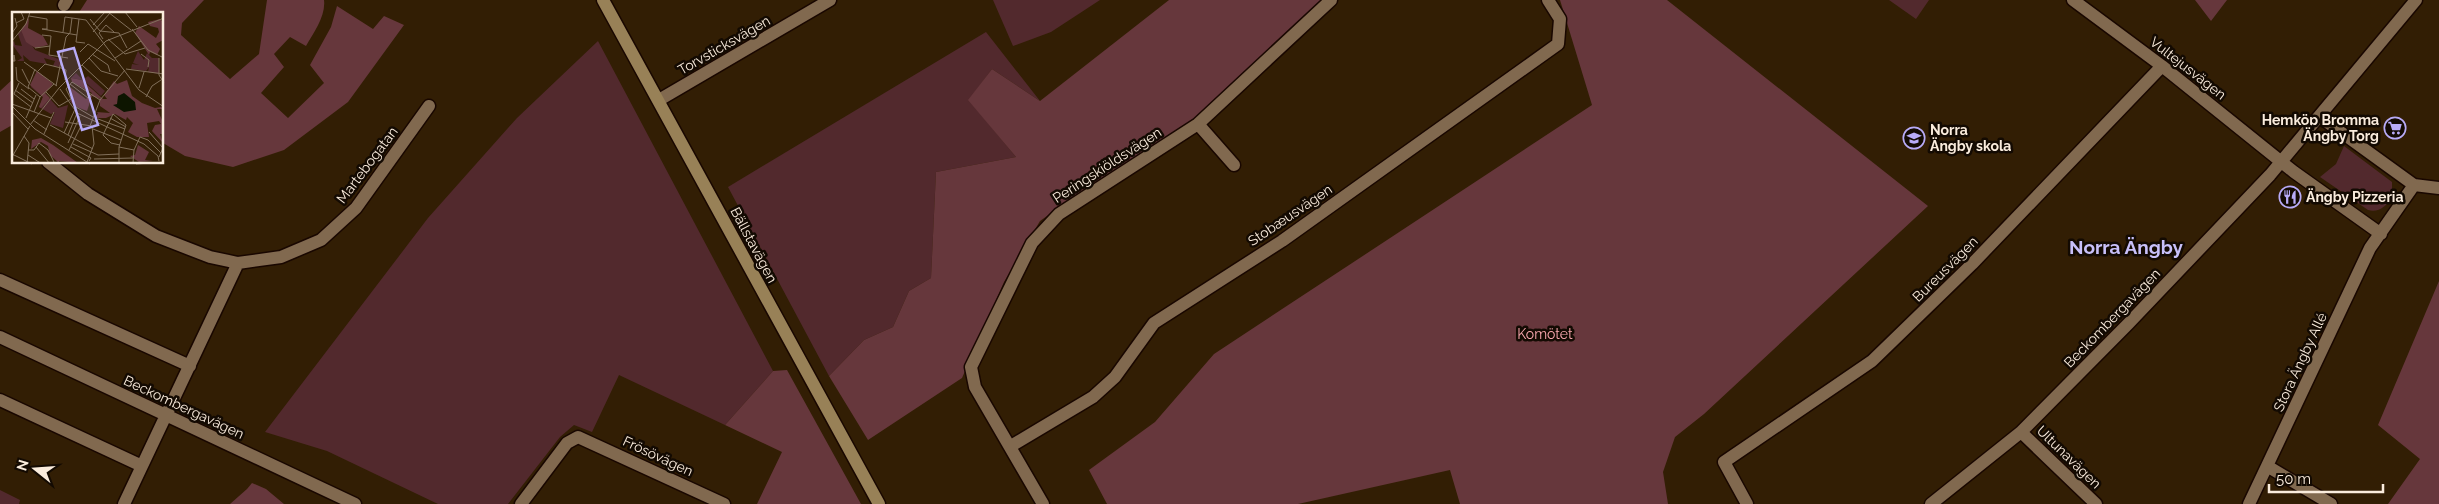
<svg xmlns="http://www.w3.org/2000/svg" width="2439" height="504" viewBox="0 0 2439 504" font-family="Raleway,sans-serif">
<style>
.green{fill:#52292d}
.forest{fill:#66373c}
.lines{fill:none;stroke-linecap:round;stroke-linejoin:round}
.street-casing{stroke:#190700;stroke-width:15}
.secondary-casing{stroke:#190700;stroke-width:15}
.street{stroke:#81694f;stroke-width:12}
.secondary{stroke:#988157;stroke-width:12}
.labels{text-anchor:middle;dominant-baseline:central;stroke-width:5;stroke-linejoin:round;paint-order:stroke}
.street-label{font-size:14px;fill:#faecdd;stroke:#130a02}
.poi-label{font-size:14px;font-weight:bold;fill:#faecdd;stroke:#130a02;text-anchor:start}
.park-label{font-size:14px;fill:#fba9b0;stroke:#130a02}
.district-label{font-size:19px;font-weight:bold;fill:#c8c0f9;stroke:#130a02}
.inset-road{fill:none;stroke:#82705b;stroke-width:1}
.view{fill:#b8abf7;fill-opacity:0.15;stroke:#b8abf7;stroke-width:2.5}
.inset-edge{fill:none;stroke:#faecdd;stroke-width:2.5}
</style>
<rect width="100%" height="100%" fill="#321e04"/>
<path class="green" d="M 993,0 L 1100,0 L 1051,32 L 1013,46 Z
M 1889,0 L 1929,0 L 1916,19 Z
M 986,32 L 1040,101 L 992,69 L 969,100 L 1016,157 L 936,172 L 931,278 L 909,291 L 893,327 L 864,340 L 829,376 L 728,187 Z
M 598,41 L 773,371 L 725,425 L 619,375 L 592,432 L 574,425 L 560,437 L 508,504 L 438,504 L 327,451 L 265,432 L 428,218 L 517,118 Z
M 2344,146 L 2392,182 L 2392,198 C 2386,206 2379,213 2368,210 L 2320,177 L 2336,164 Z
M 0,490 L 20,500 L 19,504 L 0,504 Z"/>
<path class="forest" d="M 87,0 L 204,0 L 182,23 L 181,35 L 230,79 L 259,54 L 267,0 L 324,0 C 326,16 314,32 306,46 L 290,37 L 274,54 L 284,67 L 261,93 L 288,118 L 324,83 L 310,65 L 331,27 L 337,6 L 373,29 L 384,16 L 404,25 L 348,102 L 284,150 L 233,167 L 185,156 L 163,143 L 162,14 L 78,14 Z
M 1169,0 L 1321,0 L 1198,117 L 1082,191 L 1040,221 L 1004,282 L 962,378 L 868,440 L 829,376 L 864,340 L 893,327 L 909,291 L 931,278 L 936,172 L 1016,157 L 968,100 L 992,69 L 1040,101 Z
M 1560,0 L 1667,0 L 1928,206 L 1704,414 L 1675,437 L 1663,472 L 1668,504 L 1460,504 L 1450,470 L 1298,504 L 1107,504 L 1089,470 L 1155,422 L 1214,354 L 1592,105 Z
M 2195,0 L 2227,0 L 2211,21 Z
M 14,78 L 14,124 L 0,132 L 0,91 Z
M 2439,281 L 2439,504 L 2388,504 L 2420,459 L 2378,425 Z
M 787,370 L 861,504 L 757,504 L 782,452 L 725,425 L 773,371 Z
M 252,483 L 266,489 L 284,504 L 230,504 L 247,489 Z"/>
<g class="lines">
<g class="street-casing">
<path id="street" d="M 2073,0 L 2162,66 L 2294,172 L 2381,234
M 64,5 L 67,0
M 659,100 L 830,0
M 2320,117 L 2414,185
M 1198,124 L 1234,165
M 48,162 L 88,194 L 156,236 L 210,257 L 238,263 L 281,257 L 321,240 L 356,208 L 429,106
M 2414,185 L 2439,188
M 0,280 L 190,366
M 0,337 L 355,504
M 0,400 L 142,466
M 2021,432 L 2096,504
M 1011,446 L 1093,397 L 1115,377 L 1154,323 L 1282,241 L 1558,44 L 1560,19 L 1548,0
M 2267,466 L 2331,504
M 124,504 L 238,263
M 521,504 L 567,443 L 578,437 L 724,504
M 1043,504 L 975,387 L 971,367 L 1032,243 L 1059,214 L 1198,124 L 1331,0
M 1747,504 L 1724,462 L 1872,361 L 1972,264 L 2162,66
M 1931,504 L 2021,432 L 2128,324 L 2270,175 L 2416,0
M 2249,504 L 2370,248 L 2414,185"/>
</g>
<g class="secondary-casing">
<path id="secondary" d="M 603,0 L 879,504"/>
</g>
<use href="#street" class="street"/>
<use href="#secondary" class="secondary"/>
</g>
<defs>
<g id="supermarket-ring" transform="scale(1.125)"><circle r="9.5" fill="#130a02" stroke="#b8abf7" stroke-width="1.5"/><path d="M-6-5.5h2.5l.6 2H6L4.5 2H-2.5L-4.4-4H-6ZM-1.5 3.2a1.3 1.3 0 1 0 .1 0ZM3 3.2a1.3 1.3 0 1 0 .1 0Z" fill="#b8abf7"/></g>
<g id="school-ring" transform="scale(1.125)"><circle r="9.5" fill="#130a02" stroke="#b8abf7" stroke-width="1.5"/><path d="M0-5L7-2L0 1L-7-2ZM-4 1L0 2.5L4 1V4Q0 6-4 4Z" fill="#b8abf7"/></g>
<g id="restaurant-ring" transform="scale(1.125)"><circle r="9.5" fill="#130a02" stroke="#b8abf7" stroke-width="1.5"/><path d="M-5-6h1v4h1v-4h1v4h1v-4h1v5L-1.5 .5V6h-2V.5L-5-1ZM5-6V6H3V1.5H1.5Q1.5-4 5-6Z" fill="#b8abf7"/></g>
</defs>
<g fill-rule="evenodd">
<use href="#supermarket-ring" x="2395" y="128"/>
<use href="#school-ring" x="1914" y="138"/>
<use href="#restaurant-ring" x="2290" y="197"/>
</g>
<g class="labels">
<g class="street-label">
<text transform="translate(724 45) rotate(-30)">Torvsticksvägen</text>
<text transform="translate(2188 68) rotate(38)">Vultejusvägen</text>
<text transform="translate(367 165) rotate(-53)">Martebogatan</text>
<text transform="translate(1107 165) rotate(-33)">Peringskiöldsvägen</text>
<text transform="translate(1290 215) rotate(-34)">Stobæusvägen</text>
<text transform="translate(754 245) rotate(62)">Bällstavägen</text>
<text transform="translate(1945 269) rotate(-45)">Bureusvägen</text>
<text transform="translate(2112 318) rotate(-46)">Beckombergavägen</text>
<text transform="translate(2300 362) rotate(-65)">Stora Ängby Allé</text>
<text transform="translate(184 407) rotate(25)">Beckombergavägen</text>
<text transform="translate(658 456) rotate(25)">Frösövägen</text>
<text transform="translate(2069 457) rotate(44)">Ultunavägen</text>
</g>
<g class="poi-label">
<text x="2379" y="120" text-anchor="end">Hemköp Bromma<tspan x="2379" dy="16">Ängby Torg</tspan></text>
<text x="1930" y="130">Norra<tspan x="1930" dy="16">Ängby skola</tspan></text>
<text x="2306" y="197">Ängby Pizzeria</text>
</g>
<g class="park-label">
<text x="1545" y="334">Komötet</text>
</g>
<g class="district-label">
<text x="2126" y="247">Norra Ängby</text>
</g>
</g>
<g transform="translate(12 12)">
<rect width="151" height="151" fill="#321e04"/>
<path d="M 9,18 L 23,38 L 49,48 L 48,55 L 41,54 L 43,49 L 32,46 L 35,52 L 18,49 L 11,43 L 12,49 L 5,49 L 10,46 L 0,32 L 2,29 L 3,33 L 10,34 L 6,22 ZM 126,39 L 132,48 L 135,41 L 140,46 L 147,46 L 147,62 L 136,60 L 137,55 L 134,59 L 119,57 L 120,52 L 127,53 L 121,51 ZM 25,59 L 40,71 L 33,81 L 46,96 L 56,93 L 51,116 L 38,112 L 43,100 L 39,102 L 27,95 L 31,85 L 19,75 ZM 64,61 L 71,68 L 76,64 L 93,79 L 89,84 L 71,68 L 59,66 Z" fill="#52292d"/>
<path d="M 17,6 L 16,16 L 31,24 L 36,33 L 23,36 L 14,30 L 9,18 ZM 148,7 L 151,10 L 151,28 L 144,32 L 148,37 L 145,43 L 138,40 L 137,43 L 123,21 L 127,14 L 144,26 L 147,20 L 146,16 L 138,14 L 136,10 ZM 25,59 L 41,72 L 33,81 L 38,86 L 29,96 L 27,95 L 31,85 L 18,73 ZM 59,66 L 70,68 L 91,87 L 95,87 L 92,83 L 102,69 L 105,72 L 115,68 L 120,84 L 130,91 L 143,96 L 149,95 L 151,97 L 145,97 L 151,110 L 151,122 L 148,122 L 151,131 L 140,119 L 143,113 L 149,112 L 147,109 L 135,111 L 137,125 L 125,125 L 116,120 L 121,111 L 115,105 L 114,108 L 103,102 L 94,106 L 83,106 L 86,101 L 84,100 L 98,101 L 88,94 L 88,87 L 80,84 L 75,99 L 62,94 L 58,89 L 61,86 L 58,75 L 74,87 L 80,81 L 60,70 ZM 29,126 L 41,133 L 66,151 L 47,149 L 47,151 L 38,143 L 36,134 L 29,130 L 19,137 L 20,128 ZM 126,133 L 137,140 L 133,148 L 141,149 L 127,150 L 118,144 L 123,143 Z" fill="#66373c"/>
<path d="M 112,81 L 123,90 L 124,98 L 112,100 L 101,93 L 105,92 L 106,84 Z" fill="#0d1500"/>
<path class="inset-road" d="M 96,0 L 119,18M 113,0 L 125,15M 17,4 L 35,7 L 35,18M 67,7 L 64,30 L 73,31M 78,7 L 88,19 L 107,21 L 115,36M 4,11 L 12,7 L 9,0M 81,13 L 93,0M 35,17 L 30,17 L 65,23M 120,17 L 136,38 L 152,46M 51,20 L 53,5 L 74,8 L 127,78 L 152,95M 81,20 L 99,0M 0,21 L 5,14 L 3,6M 58,21 L 60,6M 30,23 L 39,24 L 37,43 L 56,46M 91,27 L 87,21 L 94,13 L 102,20M 96,27 L 113,42 L 133,36M 0,29 L 14,12 L 18,0M 23,36 L 38,34M 68,40 L 76,32 L 103,49M 80,42 L 96,53 L 98,60M 129,42 L 137,48 L 136,55M 77,46 L 89,59 L 106,64M 103,46 L 129,29M 147,46 L 147,63 L 152,71M 0,49 L 3,49 L 2,43 L 2,49M 12,50 L 45,74M 70,53 L 96,77M 4,55 L 5,68 L 17,77M 10,57 L 17,71M 23,57 L 16,75 L 28,85M 114,57 L 152,62M 26,59 L 33,52 L 49,56 L 54,58 L 53,68M 7,71 L 2,82 L 19,95M 58,72 L 76,86 L 80,82M 44,74 L 54,25 L 58,21M 127,76 L 132,60M 9,77 L 22,87M 48,77 L 65,101 L 132,132 L 146,144 L 147,149M 3,78 L 21,91M 34,80 L 47,94 L 59,87 L 54,77 L 60,70 L 88,88M 134,85 L 140,74 L 149,68M 0,92 L 39,106M 0,94 L 23,117 L 78,152M 0,100 L 16,117M 22,100 L 28,85 L 42,72M 14,106 L 24,83M 98,106 L 114,115M 86,107 L 113,117M 21,108 L 35,118M 53,110 L 80,114M 18,113 L 47,76 L 94,29 L 152,6M 38,113 L 81,137M 78,114 L 88,88 L 113,58M 81,117 L 109,128M 137,120 L 151,136 L 147,145M 52,121 L 64,95 L 81,105M 32,122 L 42,100M 56,123 L 65,101M 12,124 L 17,131 L 15,152M 56,131 L 68,104M 61,132 L 86,143 L 107,142M 24,135 L 38,152M 59,135 L 79,146 L 77,149M 107,135 L 122,138M 16,138 L 22,138 L 27,131 L 36,138 L 43,152M 57,138 L 70,112M 0,142 L 20,152M 16,143 L 30,152M 0,145 L 18,114M 82,147 L 121,146M 75,150 L 82,132 L 80,114M 121,151 L 122,138 L 128,125 L 136,128 L 149,141M 107,152 L 107,135 L 114,113 L 101,102 L 91,123 L 99,131 L 108,133M 124,152 L 152,150"/>
<path class="view" d="M 62,36 L 86,113 L 70,118 L 46,40 Z"/>
<rect width="151" height="151" class="inset-edge"/>
</g>
<g transform="translate(35 469) rotate(287)" stroke="#130a02" stroke-width="4" paint-order="stroke">
<path d="M0-4L9 19L0 12L-9 19Z" fill="#faecdd"/>
<text y="-8" font-size="14" font-weight="bold" text-anchor="middle" fill="#faecdd">N</text>
</g>
<path d="M2269 484v8h114v-8" fill="none" stroke="#faecdd" stroke-width="2.5"/>
<text x="2276" y="484" font-size="15" fill="#faecdd" stroke="#130a02" stroke-width="4" paint-order="stroke">50 m</text>
</svg>
